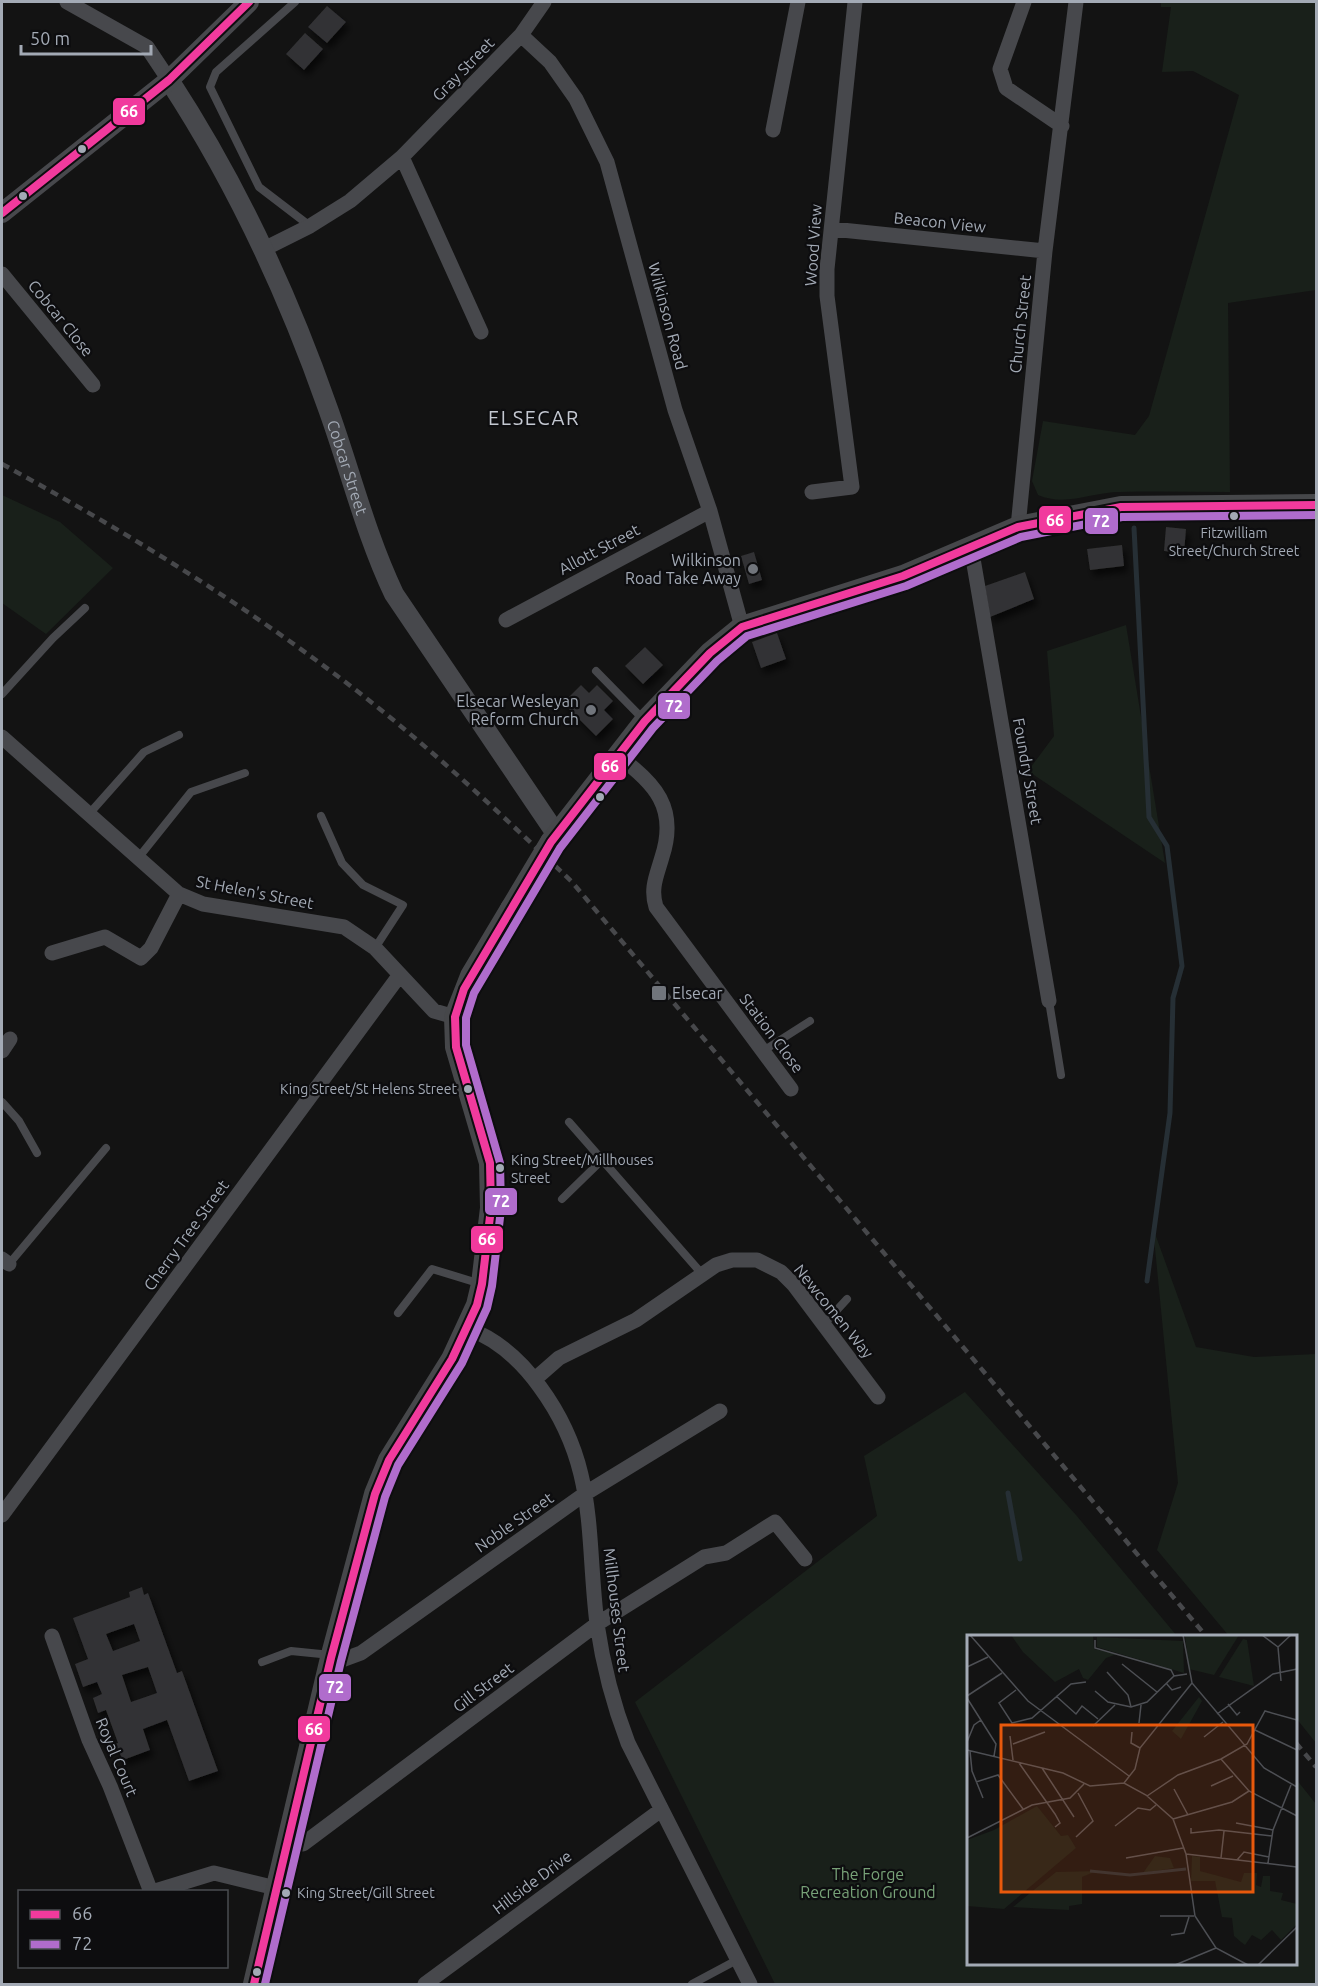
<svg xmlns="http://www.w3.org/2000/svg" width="1318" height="1986" viewBox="0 0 1318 1986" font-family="Ubuntu,sans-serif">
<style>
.green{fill:#19201a}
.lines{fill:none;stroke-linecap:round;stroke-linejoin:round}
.stream{stroke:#262f35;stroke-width:5}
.building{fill:#323234;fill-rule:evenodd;filter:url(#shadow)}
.service{stroke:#47484c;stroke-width:8}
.minor{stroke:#47484c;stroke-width:15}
.tertiary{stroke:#47484c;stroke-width:20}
.secondary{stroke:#46474a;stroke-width:22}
.rail{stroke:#47484b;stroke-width:4.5;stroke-dasharray:8 6;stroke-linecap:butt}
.secondary-bridge{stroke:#46474a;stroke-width:22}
.bus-1-casing{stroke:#0d0d0f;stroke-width:12}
.bus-2-casing{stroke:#0d0d0f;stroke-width:12}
.bus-1{stroke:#f13a9d;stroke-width:8}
.bus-2{stroke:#b06ccc;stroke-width:8}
.bus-dot{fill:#a3aab5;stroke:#0d0d0f;stroke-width:2}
.poi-dot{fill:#71757c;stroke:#0d0d0f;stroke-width:2}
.labels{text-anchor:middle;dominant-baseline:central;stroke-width:4.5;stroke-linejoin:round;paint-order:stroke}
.bus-label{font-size:14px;fill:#a3aab5;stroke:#0d0d0f;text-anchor:start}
.street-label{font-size:16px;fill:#a3aab5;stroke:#0d0d0f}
.poi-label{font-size:16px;fill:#a3aab5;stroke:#0d0d0f;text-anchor:end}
.park-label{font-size:16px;fill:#78a278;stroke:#0d0d0f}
.quarter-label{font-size:20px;letter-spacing:1.5px;fill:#c4c8d1;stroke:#0d0d0f}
.inset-river{fill:none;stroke:#262f35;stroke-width:3}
.inset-road{fill:none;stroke:#4d4f54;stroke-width:1.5}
.view{fill:#e8590c;fill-opacity:0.15;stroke:#e8590c;stroke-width:3}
.inset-edge{fill:none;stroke:#a3aab5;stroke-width:3}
.line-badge{stroke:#0d0d0f;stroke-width:2}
.badge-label{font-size:16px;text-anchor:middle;font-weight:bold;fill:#fff}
</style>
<defs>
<filter id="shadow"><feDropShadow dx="3.5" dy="6" stdDeviation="3" flood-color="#0009"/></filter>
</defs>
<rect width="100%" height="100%" fill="#131313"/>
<path class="green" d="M 1161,2 L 1316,2 L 1316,290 L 1228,303 L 1230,492 C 1193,492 1156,491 1120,492 C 1091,492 1066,507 1038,495 L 1032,481 L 1043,421 L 1135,435 L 1149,416 L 1239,95 L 1193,71 L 1162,72 L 1171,7 L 1161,7 Z
M 2,495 L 60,522 L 113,568 L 46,634 L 2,603 Z
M 1126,625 L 1165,863 L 1028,771 L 1054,736 L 1047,651 Z
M 1153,1228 L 1196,1347 L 1254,1357 L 1316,1354 L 1316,1743 L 1296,1718 L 1296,1636 L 1229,1636 L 1157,1550 L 1178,1483 Z
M 965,1392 L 1076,1515 L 1177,1636 L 968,1636 L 968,1964 L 1296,1964 L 1296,1779 L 1316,1804 L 1316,1984 L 775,1984 L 635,1702 L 877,1516 L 864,1456 Z"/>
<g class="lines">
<path class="stream" d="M 1134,528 L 1149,817 L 1167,846 L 1182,966 L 1173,998 L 1170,1113 L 1147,1281
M 1008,1493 L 1020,1559"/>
</g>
<path class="building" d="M 327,6 L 346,22 L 327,43 L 308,27 Z
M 305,33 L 323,49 L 304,70 L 286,54 Z
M 1166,527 L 1186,529 L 1184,553 L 1164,551 Z
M 1122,545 L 1124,566 L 1090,570 L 1087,549 Z
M 754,552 L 762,580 L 749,584 L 741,556 Z
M 1025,572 L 1034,599 L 990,617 L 985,586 Z
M 777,633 L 786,659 L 761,668 L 752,642 Z
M 645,647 L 663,665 L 643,684 L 625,666 Z
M 581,685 L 589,693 L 597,685 L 613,701 L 604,710 L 613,719 L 596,736 L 563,703 Z
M 142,1587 L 144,1595 L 148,1593 L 177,1673 L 182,1671 L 218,1771 L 189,1781 L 167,1720 L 143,1729 L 150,1750 L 123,1760 L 115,1744 L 118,1743 L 106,1710 L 98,1713 L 93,1698 L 102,1694 L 97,1682 L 83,1687 L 75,1664 L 88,1659 L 73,1618 L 130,1597 L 129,1592 ZM 134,1624 L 140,1641 L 113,1651 L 106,1634 ZM 148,1667 L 157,1693 L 131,1702 L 122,1675 Z"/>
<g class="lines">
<path class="service" d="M 295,2 L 216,72 L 210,87 L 259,187 L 310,226
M 596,671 L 643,719
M 2,694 L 53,638 L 85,608
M 89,814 L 144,752 L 179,735
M 321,816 L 342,863 L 363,885 L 403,905 L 375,948
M 139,857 L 191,792 L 245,773
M 1049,1001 L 1061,1075
M 763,1051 L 810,1021
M 2,1102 L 19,1121 L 37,1153
M 569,1122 L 702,1274
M 562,1199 L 601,1161
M 9,1264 L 106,1148
M 398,1313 L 432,1269 L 481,1284
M 825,1323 L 847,1299
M 262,1662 L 291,1651 L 331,1655
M 692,1984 L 737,1960"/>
<path class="minor" d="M 67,2 L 147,47 L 169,80
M 1024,2 L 1000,69 L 1006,88 L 1062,126
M 521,35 L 550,62 L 576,99 L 607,162 L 675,410 L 710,511 L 742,627
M 773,130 L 798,2
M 402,157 L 481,332
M 832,229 L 1045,251
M 264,249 L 310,226 L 350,201 L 402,157 L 521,35 L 544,2
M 2,274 L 93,385
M 812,492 L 852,487 L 827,296 L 827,269 L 855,2
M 1018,527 L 1045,251 L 1076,2
M 971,547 L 1049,1001
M 506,620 L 710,511
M 2,737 L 179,894 L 203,904 L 344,927 L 375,948 L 434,1011 L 455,1017
M 618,756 C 655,783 678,808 662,857 C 657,875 650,888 656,907 L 791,1089
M 52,953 L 105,937 L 141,958 L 151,948 L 179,894
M 2,1051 L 10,1039
M 2,1259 L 9,1264
M 467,1328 C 497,1339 522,1362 540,1387 C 598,1466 586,1534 597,1624 C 603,1665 613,1704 628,1743 L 750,1984
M 535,1379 L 559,1358 L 636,1320 L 716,1265 L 732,1260 L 757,1260 L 781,1272 L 794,1285 L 878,1397
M 2,1515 L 399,976
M 52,1636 L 89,1740 L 110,1786 L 151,1892
M 331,1658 L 342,1660 L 361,1653 L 586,1493 L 720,1411
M 287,1843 L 303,1844 L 597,1624 L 704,1557 L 726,1553 L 775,1522 L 805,1559
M 152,1892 L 214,1873 L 276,1888
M 425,1984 L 661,1810"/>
<g class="tertiary">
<path id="s1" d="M 169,80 C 235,181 287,292 327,406 C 350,469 365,533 394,594 L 557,835"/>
<path d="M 2,213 L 169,80 L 249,2"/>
</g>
<path class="secondary" d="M 551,842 L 645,721 L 710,653 L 742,627 L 903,576 L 1018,527 L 1121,507 L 1316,505
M 254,1984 L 331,1658 L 375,1494 L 389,1460 L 452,1359 L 477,1305 L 482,1284 L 491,1208 L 490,1163 L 456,1047 L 455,1017 L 471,976 L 511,909"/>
<path class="rail" d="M 2,464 C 117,527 231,596 336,675 C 418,736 498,811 572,882 L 1206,1636
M 1296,1743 L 1316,1767"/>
<path class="secondary-bridge" d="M 511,909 L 551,842"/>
<g class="bus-1-casing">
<path id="bus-1" d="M 2,213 L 169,80 L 249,2
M 254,1984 L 331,1658 L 375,1494 L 389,1460 L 452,1359 L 477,1305 L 482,1284 L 491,1208 L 490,1163 L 456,1047 L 455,1017 L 464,989 L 551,842 L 645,721 L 710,653 L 742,627 L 903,576 L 1018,527 L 1121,507 L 1316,505"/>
</g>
<g class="bus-2-casing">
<path id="bus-2" d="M 265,1984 L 341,1661 L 385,1497 L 398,1465 L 462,1363 L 487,1308 L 492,1286 L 501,1209 L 500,1163 L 466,1045 L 466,1018 L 474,993 L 560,848 L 653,728 L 717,661 L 747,636 L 906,586 L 1021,537 L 1122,517 L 1316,515"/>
</g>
<use href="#bus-1" class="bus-1"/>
<use href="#bus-2" class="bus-2"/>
</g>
<g class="bus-dot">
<circle cx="82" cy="149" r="5"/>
<circle cx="23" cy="196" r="5"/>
<circle cx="1234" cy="516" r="5"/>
<circle cx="600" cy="797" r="5"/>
<circle cx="468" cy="1089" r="5"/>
<circle cx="500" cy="1168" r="5"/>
<circle cx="286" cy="1893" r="5"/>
<circle cx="257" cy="1972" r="5"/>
</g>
<g class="poi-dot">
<circle cx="753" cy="569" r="6"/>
<circle cx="591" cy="710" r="6"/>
<rect x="651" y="985" width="16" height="16" rx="3"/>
</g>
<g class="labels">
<g class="bus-label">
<text x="1234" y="533" text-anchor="middle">Fitzwilliam<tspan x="1234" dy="18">Street/Church Street</tspan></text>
<text x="457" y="1089" text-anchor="end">King Street/St Helens Street</text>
<text x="511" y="1160">King Street/Millhouses<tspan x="511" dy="18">Street</tspan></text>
<text x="297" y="1893">King Street/Gill Street</text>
</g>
<g class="street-label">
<text transform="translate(463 69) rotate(-46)">Gray Street</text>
<text transform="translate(940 222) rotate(6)">Beacon View</text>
<text transform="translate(813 245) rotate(-86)">Wood View</text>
<text transform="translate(668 316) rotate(75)">Wilkinson Road</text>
<text transform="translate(61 318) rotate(51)">Cobcar Close</text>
<text transform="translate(1020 324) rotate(-84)">Church Street</text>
<text stroke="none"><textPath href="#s1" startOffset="428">Cobcar Street</textPath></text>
<text transform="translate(599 549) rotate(-28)">Allott Street</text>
<text transform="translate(1028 771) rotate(80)">Foundry Street</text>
<text transform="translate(255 892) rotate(11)">St Helen's Street</text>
<text transform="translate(772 1033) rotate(53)">Station Close</text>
<text transform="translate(186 1235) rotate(-54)">Cherry Tree Street</text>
<text transform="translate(834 1311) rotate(51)">Newcomen Way</text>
<text transform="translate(514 1522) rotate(-35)">Noble Street</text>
<text transform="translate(617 1610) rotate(83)">Millhouses Street</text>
<text transform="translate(483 1687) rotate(-37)">Gill Street</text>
<text transform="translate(117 1757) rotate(67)">Royal Court</text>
<text transform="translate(532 1882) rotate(-37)">Hillside Drive</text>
</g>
<g class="poi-label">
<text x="741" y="560">Wilkinson<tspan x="741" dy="18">Road Take Away</tspan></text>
<text x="579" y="701">Elsecar Wesleyan<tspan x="579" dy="18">Reform Church</tspan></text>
<text x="672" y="993" text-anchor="start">Elsecar</text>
</g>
<g class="park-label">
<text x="868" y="1874">The Forge<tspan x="868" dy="18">Recreation Ground</tspan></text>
</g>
<g class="quarter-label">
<text x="534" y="417">ELSECAR</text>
</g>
</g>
<g transform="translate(967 1635)">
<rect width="330" height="330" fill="#131313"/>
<path d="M 44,0 L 126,0 L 127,14 L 150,19 L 139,23 L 121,45 L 116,43 L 112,34 L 88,47 L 56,17 ZM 218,0 L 241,1 L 272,0 L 247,40 L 222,34 ZM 130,2 L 216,6 L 217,38 L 130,12 ZM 276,4 L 280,5 L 287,51 L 252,42 ZM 232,62 L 235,66 L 214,104 L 205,96 ZM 70,171 L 94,201 L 101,200 L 109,213 L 37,274 L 0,271 L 0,205 L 27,195 ZM 188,221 L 203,223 L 207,233 L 176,238 ZM 225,221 L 233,222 L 233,236 L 274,247 L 277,238 L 290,238 L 289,250 L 294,252 L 296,241 L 303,241 L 303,256 L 316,258 L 314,265 L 330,269 L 330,289 L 314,305 L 305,295 L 294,305 L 285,300 L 278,310 L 274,307 L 267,301 L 265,283 L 255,282 L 248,246 L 224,246 ZM 130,236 L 115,242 L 115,269 L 102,271 L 102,275 L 46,272 L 89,237 Z" fill="#19201a"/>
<path class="inset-river" d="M 123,236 L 163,240 L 219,234"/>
<path class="inset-road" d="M 3,0 L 61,66 L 162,141M 216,0 L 225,48 L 297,133 L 330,152M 295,0 L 311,12M 128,5 L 128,13 L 204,35 L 207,41M 155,29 L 190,57M 0,32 L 21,22M 140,37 L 161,60 L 164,72M 314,46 L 311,12 L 324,0M 199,48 L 205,55 L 214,52M 49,55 L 32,68 L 45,88 L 65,83 L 104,49 L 119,47M 128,56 L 141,67 L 164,72 L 180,67 L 207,41 L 220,39M 0,61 L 35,38M 89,61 L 109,79 L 115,71 L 131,84M 0,63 L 29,109 L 27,121M 261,69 L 270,80 L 273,77M 250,79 L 306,39 L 330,34M 172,88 L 174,70M 126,91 L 148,70M 288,95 L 330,115M 165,97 L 164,108 L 173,113M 43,101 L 46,125M 237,102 L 256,87M 0,107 L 7,90 L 14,85M 46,109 L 78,97M 0,115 L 96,138 L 123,151 L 157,148 L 179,160 L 206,184 L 219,219 L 228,281 L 249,313 L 281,330M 3,116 L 5,136 L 16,163M 254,124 L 282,156 L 330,181M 52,128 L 88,179 L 93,188 L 88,192M 75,133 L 107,182M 9,147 L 31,140 L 56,174M 157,148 L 168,134 L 173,113 L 225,48M 244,151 L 266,141M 207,154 L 221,180M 180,161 L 211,140 L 254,124 L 280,109 L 298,76 L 330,85M 206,184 L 265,167 L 282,156M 269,188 L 306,195M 148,191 L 171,173 L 183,175 L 189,170M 224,193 L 224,198 L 252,195 L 305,201M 109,202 L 126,186 L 111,158M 0,203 L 65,170 L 103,163 L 117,149M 219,219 L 330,232M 159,223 L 216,213M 254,223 L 257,196M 270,225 L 277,217 L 302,222M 301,228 L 306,195 L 324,150M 193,281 L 227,281M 204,300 L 217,298 L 222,282M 208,330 L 249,313M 291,330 L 330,292"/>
<path class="view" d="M 34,90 L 286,90 L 286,257 L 34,257 Z"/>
<rect width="330" height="330" class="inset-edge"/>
</g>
<g class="line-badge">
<rect x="112" y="97" width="34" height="29" rx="6" fill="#f13a9d"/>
<rect x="1038" y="505" width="34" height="29" rx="6" fill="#f13a9d"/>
<rect x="1084" y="507" width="35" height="28" rx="6" fill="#b06ccc"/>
<rect x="657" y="692" width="34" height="28" rx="6" fill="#b06ccc"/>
<rect x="593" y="752" width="34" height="29" rx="6" fill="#f13a9d"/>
<rect x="484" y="1187" width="34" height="29" rx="6" fill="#b06ccc"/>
<rect x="470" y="1225" width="34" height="29" rx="6" fill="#f13a9d"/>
<rect x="318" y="1673" width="34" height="29" rx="6" fill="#b06ccc"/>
<rect x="297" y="1715" width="34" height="28" rx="6" fill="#f13a9d"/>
</g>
<g class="badge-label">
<text x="129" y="117">66</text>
<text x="1055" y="526">66</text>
<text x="1101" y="527">72</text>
<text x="674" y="712">72</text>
<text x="610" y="772">66</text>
<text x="501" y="1207">72</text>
<text x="487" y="1245">66</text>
<text x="335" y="1693">72</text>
<text x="314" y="1735">66</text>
</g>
<rect width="1318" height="1986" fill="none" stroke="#a3aab5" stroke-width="6"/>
<rect x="18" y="1890" width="210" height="78" fill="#0d0d0f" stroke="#494c51" stroke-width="1.5"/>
<rect x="30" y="1910" width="30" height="9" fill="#f13a9d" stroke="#494c51" stroke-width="1.5"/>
<text x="72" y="1920" font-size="18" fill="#a3aab5">66</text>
<rect x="30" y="1940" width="30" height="9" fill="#b06ccc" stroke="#494c51" stroke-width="1.5"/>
<text x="72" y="1950" font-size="18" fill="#a3aab5">72</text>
<path d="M21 45v9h130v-9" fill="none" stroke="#a3aab5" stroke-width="3"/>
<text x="30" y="45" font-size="18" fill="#a3aab5" stroke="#0d0d0f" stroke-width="4.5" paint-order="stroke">50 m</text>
</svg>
